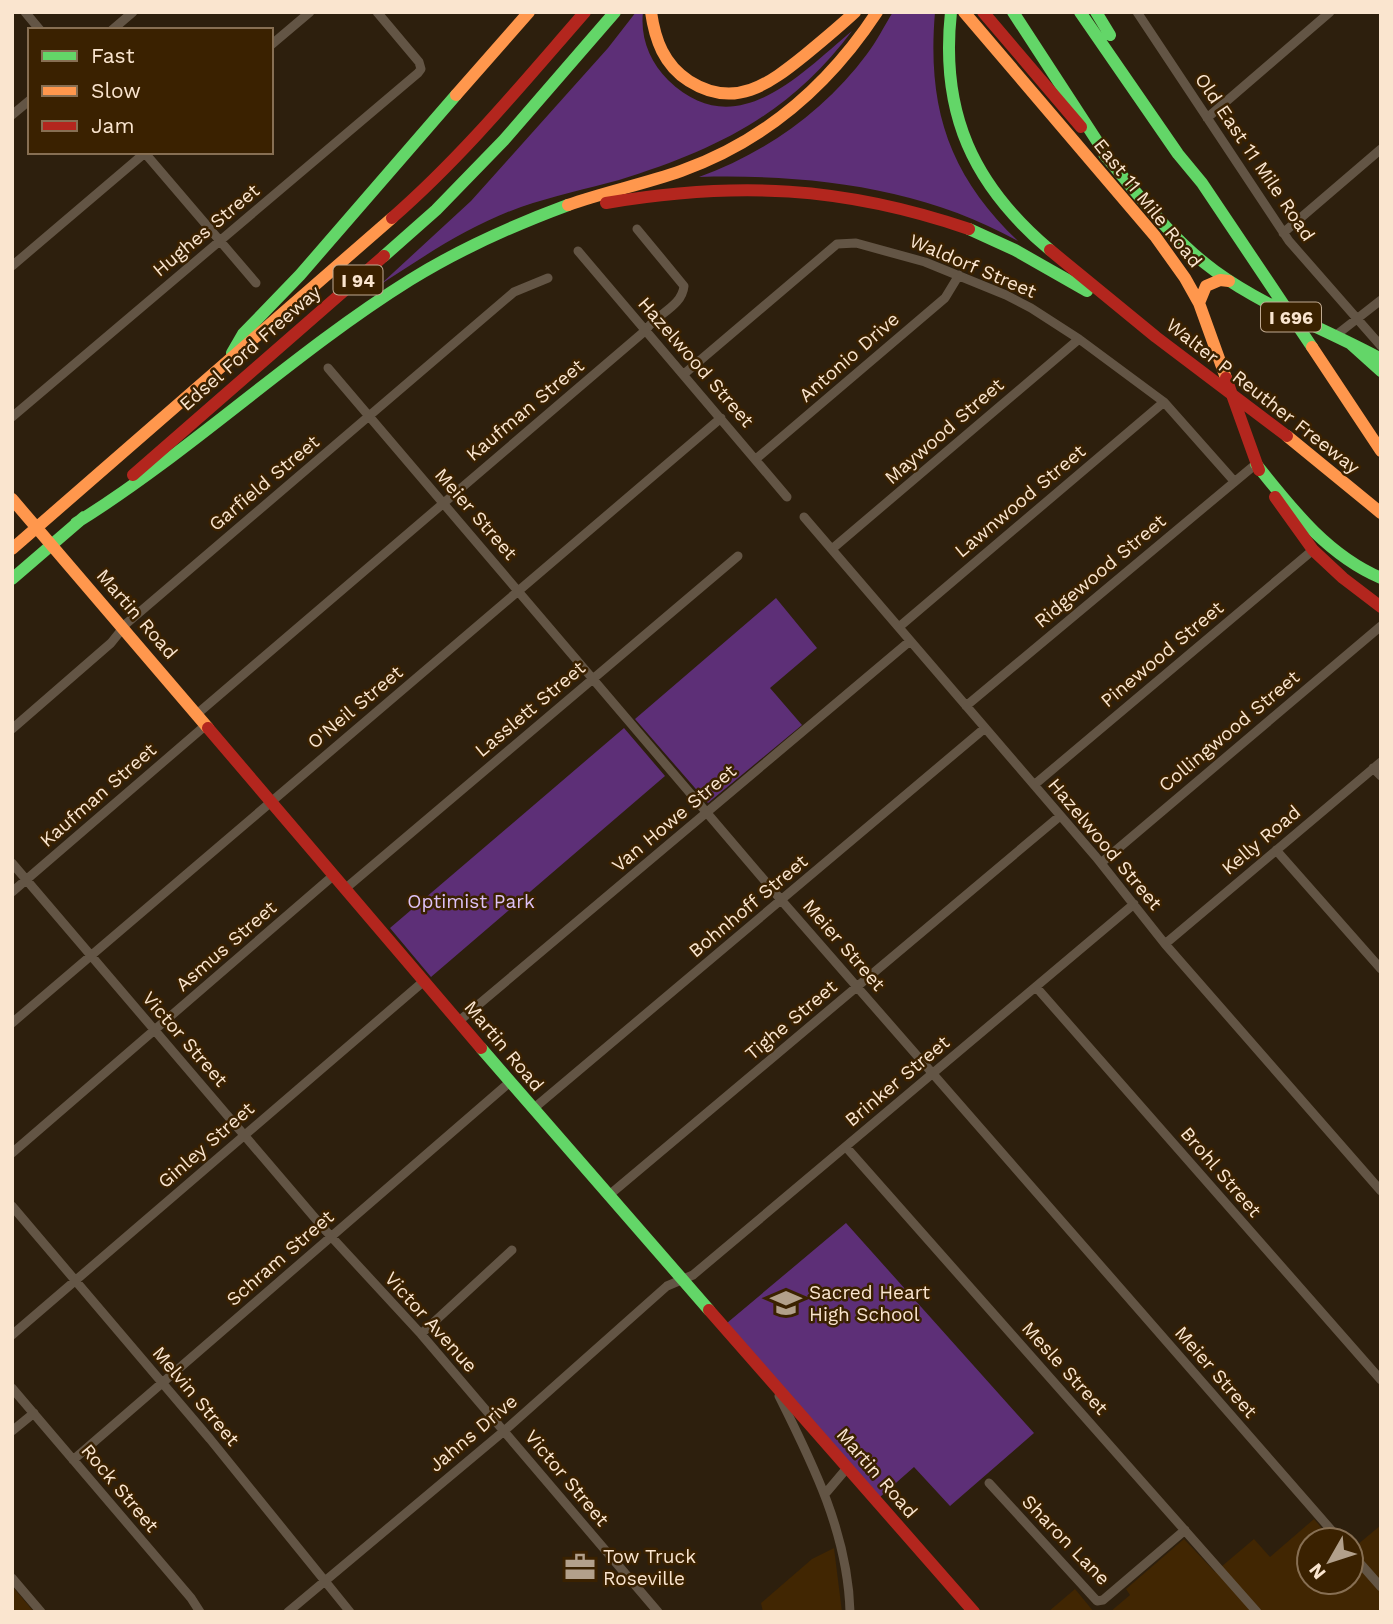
<svg xmlns="http://www.w3.org/2000/svg" width="1393" height="1624" viewBox="0 0 1393 1624" font-family="'Work Sans',sans-serif">
<style>
.built{fill:#412602}
.green{fill:#5d2f77}
.lines{fill:none;stroke-linecap:round;stroke-linejoin:round}
.street{stroke:#635545;stroke-width:9}
.fast{stroke:#63d668;stroke-width:12}
.slow{stroke:#ff974d;stroke-width:12}
.jam{stroke:#b3261e;stroke-width:12}
.labels{text-anchor:middle;dominant-baseline:central;stroke-width:5;stroke-linejoin:round;paint-order:stroke}
.shield{fill:#3a2100;stroke:#c0aa91;stroke-width:2}
.shield-label{font-size:18px;font-weight:bold;fill:#fae5cf}
.street-label{font-size:19px;fill:#fae5cf;stroke:#3a2100}
.park-label{font-size:19px;fill:#dec2f6;stroke:#3a2100}
.poi-label{font-size:19px;fill:#fae5cf;stroke:#3a2100;text-anchor:start}
</style>
<rect width="100%" height="100%" fill="#2d1f0d"/>
<path class="built" d="M 1314,1519 L 1332,1540 L 1309,1540 L 1309,1582 L 1351,1582 L 1351,1550 L 1381,1525 L 1381,1612 L 1110,1612 L 1130,1595 L 1126,1589 L 1184,1539 L 1215,1572 L 1254,1539 L 1270,1557 Z
M 834,1548 L 842,1612 L 763,1612 L 761,1603 L 812,1559 Z
M 12,1586 L 34,1612 L 12,1612 Z
M 1075,1589 L 1094,1612 L 1048,1612 Z"/>
<path class="green" d="M 636,12 L 643,12 C 640,38 650,62 668,80 C 736,146 800,74 852,31 C 790,114 716,150 619,180 C 586,189 553,196 521,207 C 470,225 426,255 381,284 L 471,201 L 608,48 Z
M 893,12 L 935,12 C 927,107 948,174 1018,241 C 921,187 808,174 699,177 C 765,153 825,111 867,54 C 877,41 884,26 893,12 Z
M 776,598 L 817,648 L 770,688 L 802,725 L 708,803 L 635,719 Z
M 624,728 L 665,776 L 431,977 L 390,928 Z
M 846,1223 L 1034,1433 L 950,1506 L 914,1467 L 880,1497 L 727,1323 Z"/>
<g class="lines">
<path class="street" d="M 25,12 L 40,30
M 1137,12 L 1289,241 L 1381,346
M 112,30 L 133,12
M 271,45 L 310,12
M 12,115 L 30,100
M 1207,118 L 1330,12
M 144,152 L 256,283
M 1283,233 L 1381,149
M 578,251 L 787,497
M 12,266 L 146,152
M 1335,336 L 1381,300
M 328,368 L 782,901 L 1340,1540
M 684,374 L 837,244 L 856,243 L 925,262 L 1006,295 L 1031,308 L 1079,339 L 1164,402 L 1234,481
M 12,417 L 418,73 L 421,69 L 419,62 L 377,12
M 756,459 L 945,298 L 959,275
M 804,517 L 1096,857 L 1165,944 L 1381,1191
M 832,549 L 1079,339
M 899,627 L 1164,402
M 966,706 L 1256,464
M 197,714 L 646,330 C 656,314 682,307 684,286 L 637,229
M 12,729 L 111,643 L 127,623 L 514,292 L 548,278
M 1373,768 L 1381,776
M 1034,785 L 1313,550
M 1276,850 L 1381,969
M 12,863 L 326,1231 L 421,1334 L 658,1612
M 1101,863 L 1381,626
M 346,888 L 738,556
M 12,892 L 206,725
M 1165,944 L 1381,762
M 1036,987 L 1381,1380
M 459,1021 L 910,641
M 12,1023 L 721,418
M 533,1109 L 985,728
M 846,1147 L 1257,1612
M 12,1153 L 334,875
M 608,1196 L 1060,816
M 12,1206 L 210,1439 L 350,1612
M 421,1334 L 512,1250
M 12,1335 L 424,981
M 12,1388 L 191,1598 L 200,1612
M 779,1396 C 813,1464 848,1534 850,1612
M 12,1431 L 34,1413
M 73,1460 L 510,1082
M 989,1483 L 1097,1601 L 1103,1600 L 1185,1530
M 825,1494 L 847,1468
M 1351,1553 L 1381,1587
M 12,1578 L 41,1612
M 288,1612 L 504,1431 L 667,1286 L 693,1275 L 1134,904"/>
<path class="fast" d="M 951,12 C 940,113 973,185 1050,250
M 1013,12 L 1110,161
M 1080,12 L 1178,154 L 1202,183 L 1312,347
M 1096,12 L 1110,35
M 1104,154 C 1139,195 1171,239 1215,271 C 1266,308 1326,329 1381,359
M 969,229 L 1015,250 L 1087,291
M 384,256 L 436,210 L 504,140 L 615,12
M 1351,344 L 1381,371
M 232,353 L 243,334 L 300,275 L 456,95
M 1256,464 C 1292,509 1327,555 1381,578
M 76,523 C 193,450 293,353 410,280 C 460,249 514,225 568,205
M 12,579 L 84,517
M 481,1048 L 709,1310"/>
<path class="slow" d="M 651,12 C 655,40 664,65 689,81 C 735,110 769,84 805,55 C 822,41 839,27 855,12
M 964,12 L 1155,236 L 1185,278 L 1199,303 L 1226,378
M 456,95 L 529,12
M 568,205 C 605,192 644,184 681,171 C 765,141 829,85 877,12
M 1199,303 L 1206,286 L 1220,280 L 1229,281
M 1312,347 L 1381,451
M 1287,436 L 1381,513
M 12,499 L 208,728
M 12,549 L 392,218"/>
<path class="jam" d="M 983,12 L 1081,127
M 606,203 C 736,181 843,186 969,229
M 392,218 C 463,156 523,83 585,12
M 1050,250 L 1156,337 L 1287,436
M 1226,378 L 1259,470
M 133,475 L 384,256
M 1275,497 L 1313,550 L 1343,578 L 1381,607
M 208,728 L 481,1048
M 709,1310 L 974,1612"/>
</g>
<defs>
<g id="school-bare" transform="scale(2.415)"><path d="M0-5L7-2L0 1L-7-2ZM-4 1L0 2.5L4 1V4Q0 6-4 4Z" fill="#b2a08b" stroke="#3a2100" stroke-width="2.5" paint-order="stroke"/></g>
<g id="office-bare" transform="scale(2.415)"><path d="M-6-3h4V-5.5h4V-3h4V5H-6ZM-1-4.5V-3h2v-1.5ZM-6 0V1H6V0Z" fill="#b2a08b" stroke="#3a2100" stroke-width="2.5" paint-order="stroke"/></g>
</defs>
<g fill-rule="evenodd">
<use href="#school-bare" x="786" y="1303"/>
<use href="#office-bare" x="580" y="1567"/>
</g>
<g class="labels">
<g class="shield">
<rect x="333.5" y="265.5" width="49" height="29" rx="5"/>
<rect x="1261" y="302.5" width="60" height="29" rx="5"/>
</g>
<g class="shield-label">
<text x="358" y="280">I 94</text>
<text x="1291" y="317">I 696</text>
</g>
<g class="street-label">
<text transform="translate(1255 157) rotate(56)">Old East 11 Mile Road</text>
<text transform="translate(1148 203) rotate(51)">East 11 Mile Road</text>
<text transform="translate(206 230) rotate(-40)">Hughes Street</text>
<text transform="translate(973 266) rotate(23)">Waldorf Street</text>
<text transform="translate(250 348) rotate(-41)">Edsel Ford Freeway</text>
<text transform="translate(849 357) rotate(-41)">Antonio Drive</text>
<text transform="translate(696 362) rotate(49)">Hazelwood Street</text>
<text transform="translate(1263 396) rotate(38)">Walter P Reuther Freeway</text>
<text transform="translate(525 410) rotate(-40)">Kaufman Street</text>
<text transform="translate(944 431) rotate(-41)">Maywood Street</text>
<text transform="translate(264 483) rotate(-40)">Garfield Street</text>
<text transform="translate(1020 501) rotate(-40)">Lawnwood Street</text>
<text transform="translate(476 514) rotate(49)">Meier Street</text>
<text transform="translate(1100 571) rotate(-40)">Ridgewood Street</text>
<text transform="translate(137 614) rotate(49)">Martin Road</text>
<text transform="translate(1162 654) rotate(-40)">Pinewood Street</text>
<text transform="translate(355 707) rotate(-40)">O'Neil Street</text>
<text transform="translate(530 709) rotate(-40)">Lasslett Street</text>
<text transform="translate(1229 731) rotate(-40)">Collingwood Street</text>
<text transform="translate(98 795) rotate(-41)">Kaufman Street</text>
<text transform="translate(674 818) rotate(-40)">Van Howe Street</text>
<text transform="translate(1261 840) rotate(-40)">Kelly Road</text>
<text transform="translate(1105 844) rotate(50)">Hazelwood Street</text>
<text transform="translate(748 906) rotate(-40)">Bohnhoff Street</text>
<text transform="translate(844 945) rotate(49)">Meier Street</text>
<text transform="translate(226 946) rotate(-41)">Asmus Street</text>
<text transform="translate(791 1020) rotate(-40)">Tighe Street</text>
<text transform="translate(185 1039) rotate(49)">Victor Street</text>
<text transform="translate(504 1046) rotate(50)">Martin Road</text>
<text transform="translate(897 1081) rotate(-40)">Brinker Street</text>
<text transform="translate(206 1145) rotate(-41)">Ginley Street</text>
<text transform="translate(1221 1172) rotate(49)">Brohl Street</text>
<text transform="translate(280 1258) rotate(-41)">Schram Street</text>
<text transform="translate(431 1322) rotate(48)">Victor Avenue</text>
<text transform="translate(1065 1368) rotate(48)">Mesle Street</text>
<text transform="translate(1216 1372) rotate(49)">Meier Street</text>
<text transform="translate(196 1396) rotate(50)">Melvin Street</text>
<text transform="translate(473 1433) rotate(-40)">Jahns Drive</text>
<text transform="translate(877 1473) rotate(49)">Martin Road</text>
<text transform="translate(567 1478) rotate(50)">Victor Street</text>
<text transform="translate(120 1488) rotate(50)">Rock Street</text>
<text transform="translate(1066 1540) rotate(46)">Sharon Lane</text>
</g>
<g class="park-label">
<text x="471" y="901">Optimist Park</text>
</g>
<g class="poi-label">
<text x="809" y="1292">Sacred Heart<tspan x="809" dy="22">High School</tspan></text>
<text x="603" y="1556">Tow Truck<tspan x="603" dy="22">Roseville</tspan></text>
</g>
</g>
<rect width="1393" height="1624" fill="none" stroke="#fae5cf" stroke-width="28"/>
<rect x="28" y="28" width="245" height="126" fill="#3a2100" stroke="#876f53" stroke-width="2"/>
<rect x="42" y="51" width="35" height="10" fill="#63d668" stroke="#876f53" stroke-width="2"/>
<text x="91" y="63" font-size="21" fill="#fae5cf">Fast</text>
<rect x="42" y="86" width="35" height="10" fill="#ff974d" stroke="#876f53" stroke-width="2"/>
<text x="91" y="98" font-size="21" fill="#fae5cf">Slow</text>
<rect x="42" y="121" width="35" height="10" fill="#b3261e" stroke="#876f53" stroke-width="2"/>
<text x="91" y="133" font-size="21" fill="#fae5cf">Jam</text>
<g transform="translate(1330 1561) rotate(231)"><circle r="33" fill="#3a2100" stroke="#876f53" stroke-width="2"/>
<path d="M0-5L12 26L0 18L-12 26Z" fill="#b2a08b"/>
<text y="-10" font-size="19" font-weight="bold" text-anchor="middle" fill="#fae5cf">N</text>
</g>
</svg>
